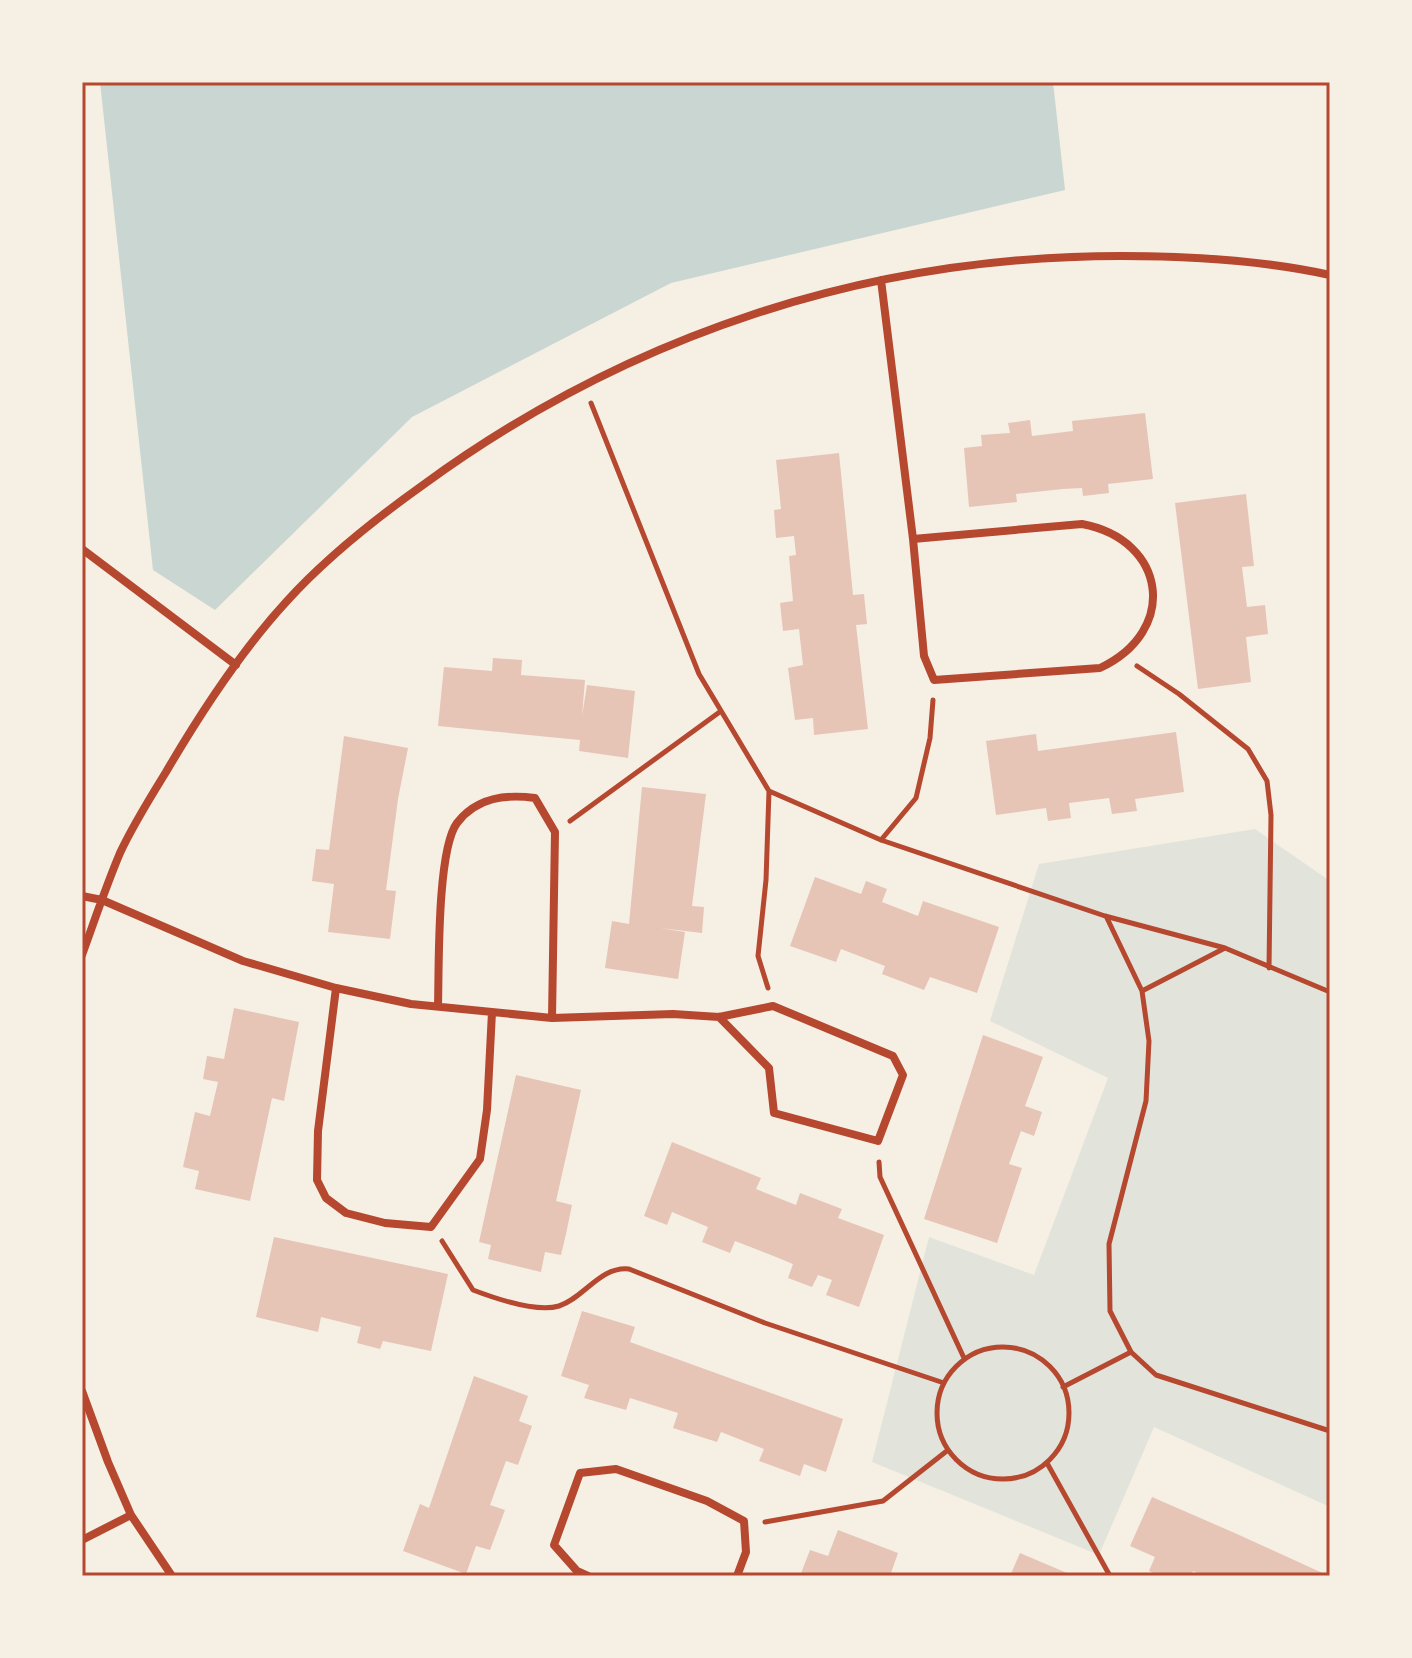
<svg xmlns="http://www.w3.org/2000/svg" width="1412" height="1658" viewBox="0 0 1412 1658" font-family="Overpass,sans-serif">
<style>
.green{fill:#e2e4dc}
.water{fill:#c9d6d2}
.building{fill:#e6c5b7}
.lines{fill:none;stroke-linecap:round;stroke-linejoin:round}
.path{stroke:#b5482f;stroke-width:5}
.minor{stroke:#b5482f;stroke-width:8}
.neatline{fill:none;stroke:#b5482f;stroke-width:3}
</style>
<rect width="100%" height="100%" fill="#f6efe4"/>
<path class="green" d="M 1255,829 L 1330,881 L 1330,1507 L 1154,1427 L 1099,1555 L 872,1462 L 929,1237 L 1034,1275 L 1108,1078 L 990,1021 L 1039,864 Z"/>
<path class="water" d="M 100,82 L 1053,82 L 1065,190 L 671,283 L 412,417 L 215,610 L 153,570 Z"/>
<path class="building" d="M 1145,413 L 1153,479 L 1108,484 L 1109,493 L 1083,496 L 1082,488 L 1063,489 L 1016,494 L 1017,502 L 969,507 L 964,448 L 982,446 L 981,435 L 1010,433 L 1008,423 L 1030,420 L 1032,436 L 1073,431 L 1072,421 Z
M 839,453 L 853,595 L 864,594 L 867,624 L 856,625 L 868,729 L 814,735 L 813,718 L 795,720 L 788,668 L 803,665 L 799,629 L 783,631 L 780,603 L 793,601 L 789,556 L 796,555 L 794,536 L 776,538 L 774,510 L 781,509 L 776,460 Z
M 1246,494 L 1254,566 L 1242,567 L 1247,607 L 1265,605 L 1268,634 L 1246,637 L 1251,682 L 1198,689 L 1175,503 Z
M 493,658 L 522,660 L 521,675 L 585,680 L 582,716 L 587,685 L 635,691 L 628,758 L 579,751 L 580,740 L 438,726 L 444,667 L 492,671 Z
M 1176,732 L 1184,792 L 1135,799 L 1137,811 L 1112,814 L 1109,798 L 1069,803 L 1071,818 L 1048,821 L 1046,808 L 996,815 L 986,741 L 1036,734 L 1038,751 Z
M 344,736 L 408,748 L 398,799 L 386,890 L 396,891 L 390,939 L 328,932 L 334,884 L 312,881 L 316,849 L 329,850 Z
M 642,787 L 706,794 L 692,906 L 704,907 L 702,933 L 660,928 L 685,932 L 678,979 L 605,968 L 612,921 L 629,924 Z
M 815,877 L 861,894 L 866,881 L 887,889 L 882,902 L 918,916 L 923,901 L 999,927 L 977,993 L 930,977 L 924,990 L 882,974 L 885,966 L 841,949 L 836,962 L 790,946 Z
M 234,1008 L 299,1022 L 284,1101 L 272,1098 L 250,1201 L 195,1189 L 199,1171 L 183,1167 L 195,1112 L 210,1116 L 218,1082 L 203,1079 L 207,1056 L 224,1059 Z
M 983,1035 L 1043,1057 L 1025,1106 L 1042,1112 L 1034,1136 L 1021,1131 L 1009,1164 L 1022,1168 L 997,1243 L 924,1219 Z
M 516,1075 L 581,1090 L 556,1201 L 572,1205 L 566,1234 L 561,1255 L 545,1252 L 541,1272 L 488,1259 L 491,1245 L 479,1242 Z
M 672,1142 L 761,1178 L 756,1189 L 796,1205 L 800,1193 L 842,1209 L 838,1218 L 884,1235 L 859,1307 L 826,1295 L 832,1280 L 818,1275 L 812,1287 L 788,1278 L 793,1264 L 776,1257 L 735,1241 L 730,1253 L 702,1242 L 708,1227 L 672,1212 L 667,1225 L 644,1216 Z
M 274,1237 L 448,1274 L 431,1351 L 383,1341 L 380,1349 L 357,1343 L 361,1327 L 321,1317 L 318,1332 L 256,1317 Z
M 582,1311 L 635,1327 L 630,1342 L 843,1419 L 826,1472 L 804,1464 L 800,1476 L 759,1461 L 764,1449 L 721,1432 L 717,1442 L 673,1428 L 678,1413 L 630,1398 L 626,1410 L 584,1398 L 589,1385 L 561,1376 Z
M 474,1376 L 528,1396 L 519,1421 L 532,1426 L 518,1465 L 506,1461 L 490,1505 L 505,1510 L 490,1550 L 476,1546 L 466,1574 L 403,1551 L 420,1504 L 429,1508 Z
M 1152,1497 L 1237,1534 L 1329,1576 L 1203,1576 L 1193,1571 L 1191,1576 L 1160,1576 L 1149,1571 L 1155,1557 L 1130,1546 Z
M 838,1530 L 898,1553 L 890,1576 L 800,1576 L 810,1550 L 828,1556 Z
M 1020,1553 L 1074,1576 L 1010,1576 Z"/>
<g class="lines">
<path class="path" d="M 591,403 L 699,674 L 769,791 L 881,840 L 1105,916 L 1225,948
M 1137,666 L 1179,694 L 1248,749 L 1267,781 L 1271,815 L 1269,968
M 570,821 L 721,711
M 881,840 L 916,798 L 930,738 L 933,700
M 1106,916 L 1142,991
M 768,988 L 758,956 L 766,880 L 769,791
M 1330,992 L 1225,948 L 1142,991 L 1149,1041 L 1146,1101 L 1109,1244 L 1110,1311 L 1131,1352 L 1156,1375 L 1330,1431
M 879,1162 L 880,1177 L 964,1358
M 442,1241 L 473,1290 C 494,1298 536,1313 559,1306 C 584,1298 600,1266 629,1269 L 765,1323 L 944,1383
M937 1413a66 66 0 1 1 132 0a66 66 0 1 1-132 0Z
M 1063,1387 L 1131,1352
M 1047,1463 L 1110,1576
M 765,1522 L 883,1501 L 948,1450"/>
<path class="minor" d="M 881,280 L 913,539
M 1082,524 C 1167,540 1179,631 1100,668 L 934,680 L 924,656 L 913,539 Z
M 82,549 L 236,665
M 82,896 L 102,900 L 243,961 L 336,988 L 411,1004 L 552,1018 L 673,1014 L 719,1017 L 773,1006 L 893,1056 L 903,1075 L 878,1141 L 774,1113 L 769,1068 L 719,1017
M 82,955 C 94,922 106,886 120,853 C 133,825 150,798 166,772 C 201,712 240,652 287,601 C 325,559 378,517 423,485 C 628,335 867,256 1121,256 C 1191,256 1262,260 1330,275
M 336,988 L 318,1131 L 317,1180 L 326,1198 L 346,1213 L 385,1223 L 431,1227 L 480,1159 L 487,1110 L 492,1012
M 438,1006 C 439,968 437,850 457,823 C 477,797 506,794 535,798 L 555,832 L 552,1018
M 82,1391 L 108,1462 L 131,1515 L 172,1576
M 82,1540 L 131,1515
M 588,1576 L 577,1571 L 554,1545 L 580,1473 L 616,1469 L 707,1501 L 744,1521 L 746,1552 L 737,1576"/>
</g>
<rect width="1412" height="1658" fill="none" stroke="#f6efe4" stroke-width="168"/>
<rect x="84" y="84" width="1244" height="1490" class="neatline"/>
</svg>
